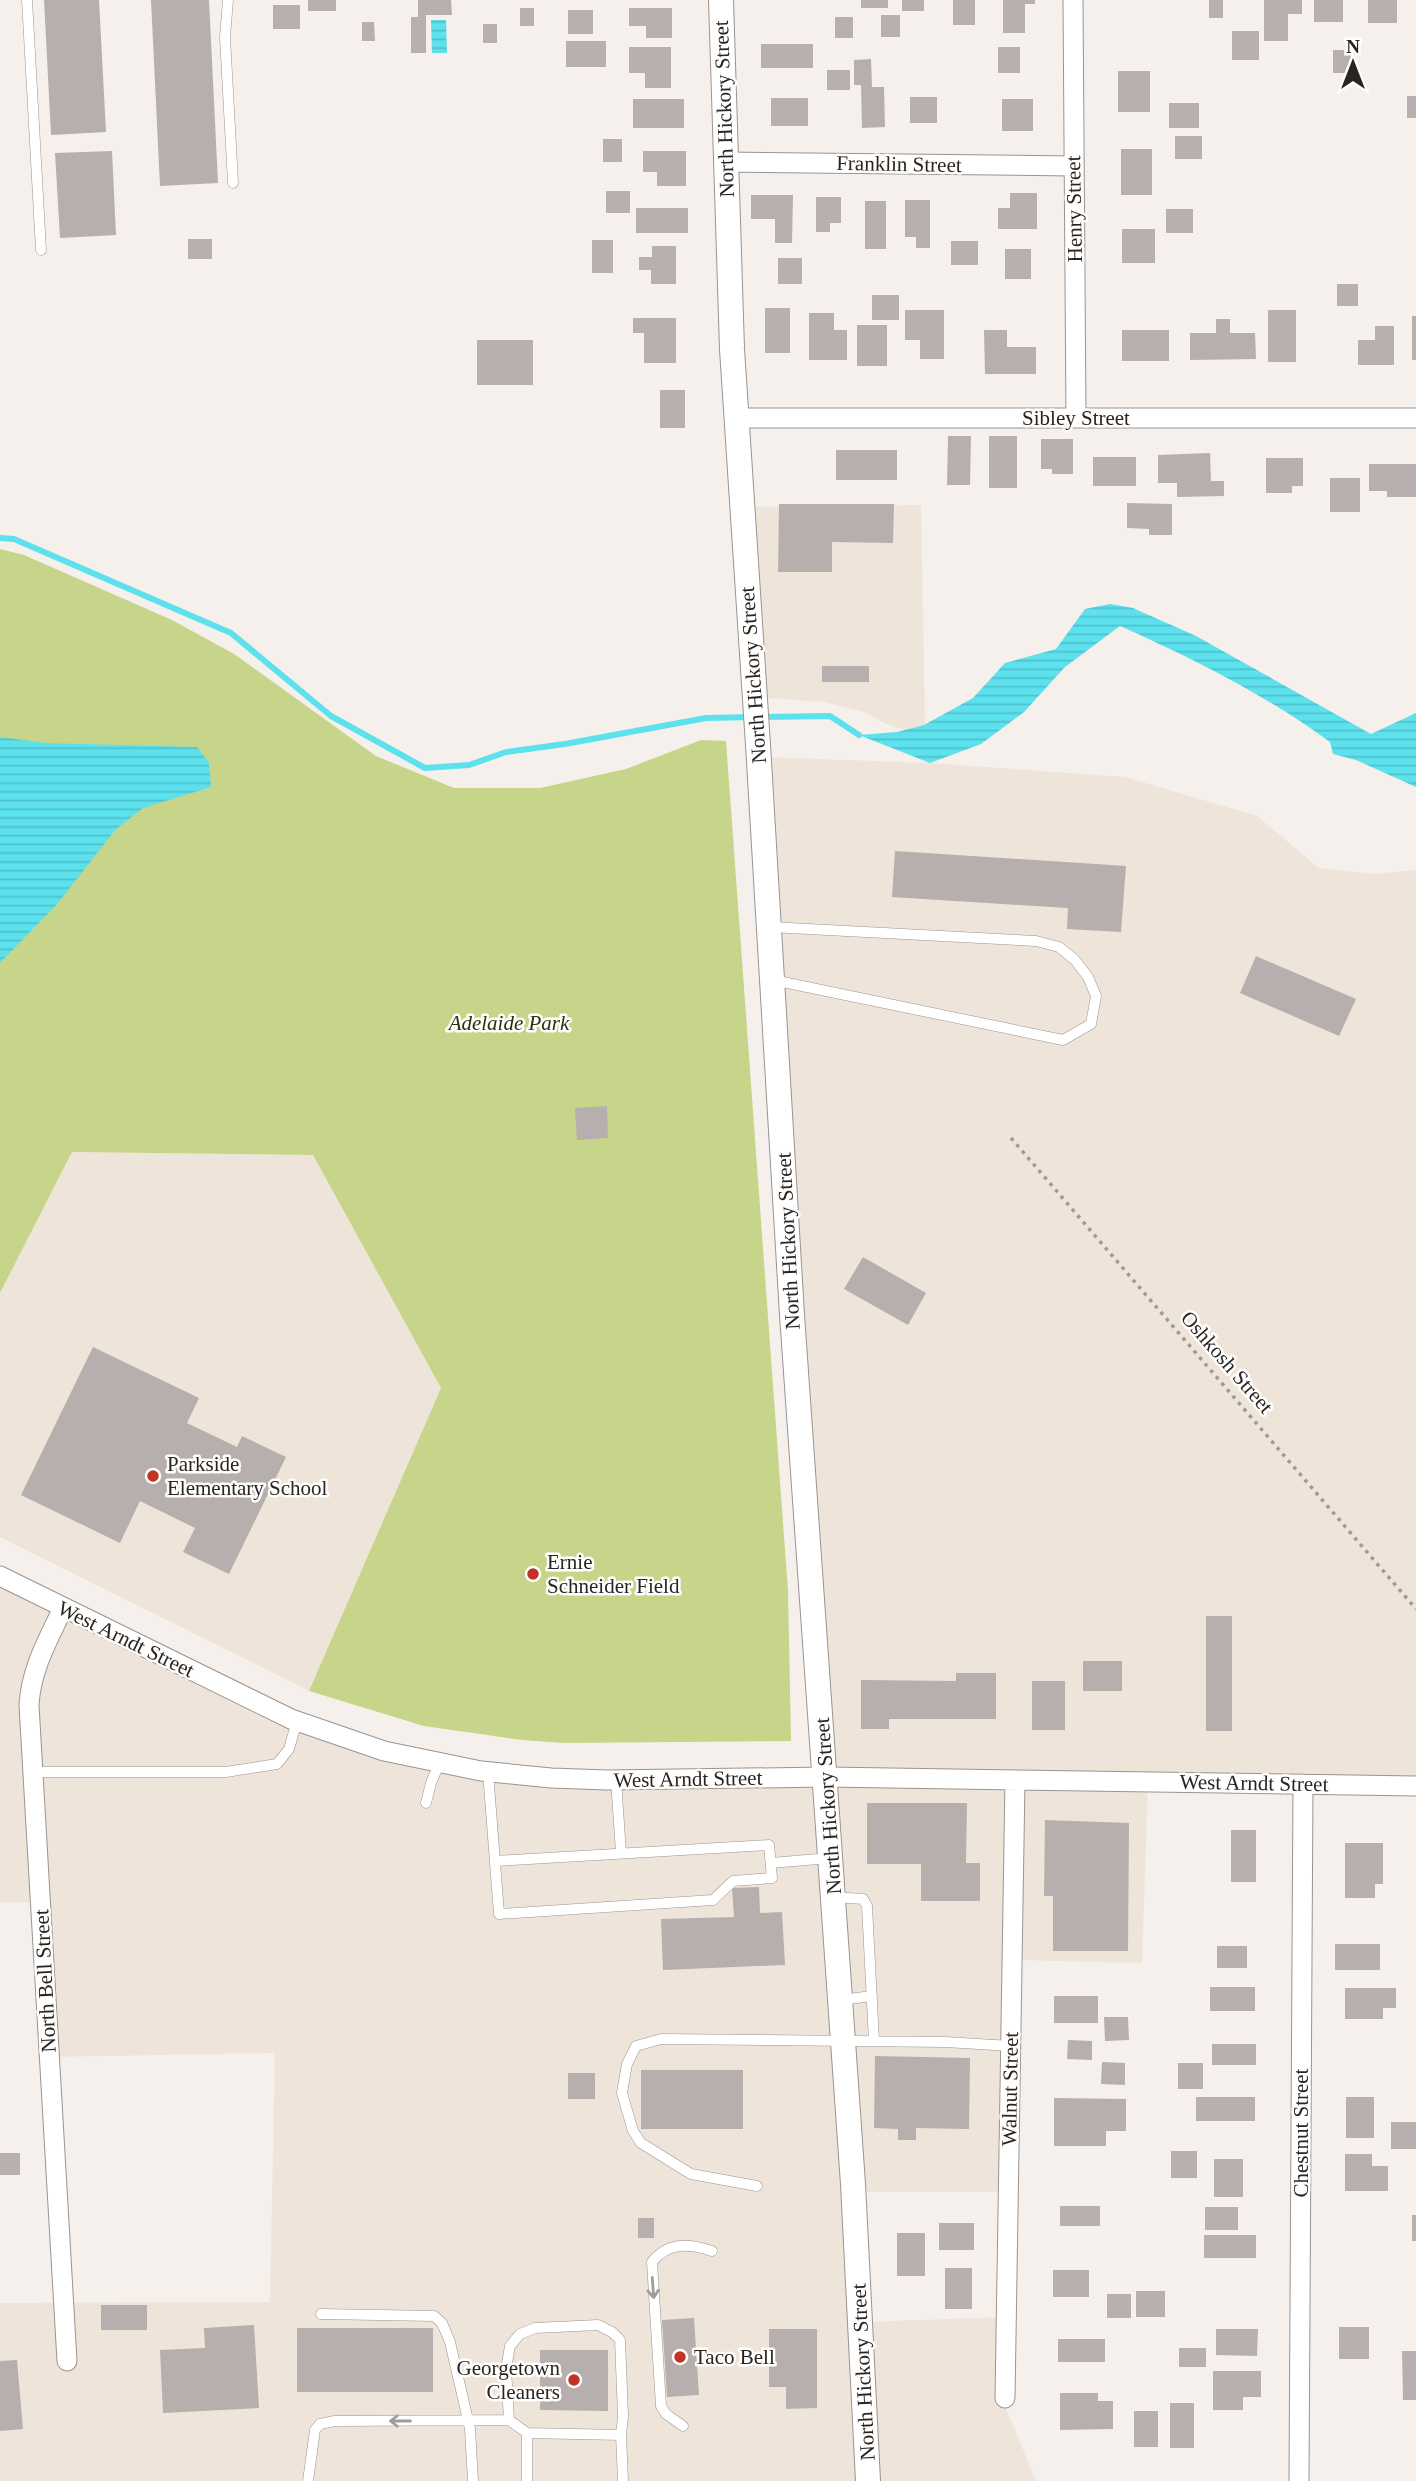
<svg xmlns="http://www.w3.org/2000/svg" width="1416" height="2481" viewBox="0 0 1416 2481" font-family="'Times New Roman',serif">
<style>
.built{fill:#efe4da}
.green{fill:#c6d589}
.water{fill:url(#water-rules)}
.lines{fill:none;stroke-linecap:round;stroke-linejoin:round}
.stream{stroke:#5ce1ed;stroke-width:6}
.building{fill:#b6afad}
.service-casing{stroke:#999490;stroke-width:11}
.minor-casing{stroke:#999490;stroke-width:21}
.tertiary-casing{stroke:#999490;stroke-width:26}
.path{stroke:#9e9b97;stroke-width:3.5;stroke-dasharray:3.5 5;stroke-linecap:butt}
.service{stroke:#fff;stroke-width:10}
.minor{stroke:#fff;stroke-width:19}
.tertiary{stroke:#fff;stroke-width:24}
.oneway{stroke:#9d9d9c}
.poi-dot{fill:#c03325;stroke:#fffefd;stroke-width:2.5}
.labels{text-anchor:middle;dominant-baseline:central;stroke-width:5;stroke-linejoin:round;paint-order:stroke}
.street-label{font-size:21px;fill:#262523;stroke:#fffefd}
.park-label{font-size:21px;font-style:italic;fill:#2c320c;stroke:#fffefd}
.poi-label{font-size:21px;fill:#262523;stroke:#fffefd;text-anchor:start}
</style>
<defs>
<pattern id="water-rules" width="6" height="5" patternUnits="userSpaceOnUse" patternTransform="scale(1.75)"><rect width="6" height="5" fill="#5ce1ed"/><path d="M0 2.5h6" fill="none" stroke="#50c1cb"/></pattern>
</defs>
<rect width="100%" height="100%" fill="#f5f0eb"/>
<path class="built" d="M 921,505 L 925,725 L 906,730 L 886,724 L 864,712 L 823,702 L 754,697 L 742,507 Z
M 759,757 L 930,763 L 1125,777 L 1257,816 L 1319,868 L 1372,874 L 1416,870 L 1416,1786 L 1148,1782 L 1142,1963 L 1013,1960 L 1008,2192 L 854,2192 L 862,2322 L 1006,2317 L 1005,2406 L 1036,2481 L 0,2481 L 0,2303 L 270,2302 L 275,2053 L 49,2057 L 40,1902 L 0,1902 L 0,1576 L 265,1707 L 481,1771 L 826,1777 Z
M 72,1152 L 313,1155 L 441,1388 L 309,1691 L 0,1537 L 0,1293 Z"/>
<path class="green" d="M 0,549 L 24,555 L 172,620 L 234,654 L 376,756 L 454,788 L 540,788 L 626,769 L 701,740 L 726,741 L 788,1591 L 791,1741 L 564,1743 L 522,1740 L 424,1726 L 309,1691 L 441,1388 L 313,1155 L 72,1152 L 0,1293 Z"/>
<path class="water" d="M 431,20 L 446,20 L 447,53 L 432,53 Z
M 1110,604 L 1133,608 L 1196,636 L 1371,734 L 1416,713 L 1416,787 L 1356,760 L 1333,754 L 1330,742 C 1264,694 1194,659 1120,626 L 1065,667 L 1024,712 L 981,744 L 930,763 L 859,735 L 897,732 L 924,725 L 973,698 L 1005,663 L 1056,649 L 1085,609 Z
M 0,737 L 46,743 L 197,747 L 209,763 L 211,787 L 143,808 L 115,830 L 58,903 L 0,963 Z"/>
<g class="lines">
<path class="stream" d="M 0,538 L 14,539 L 231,633 L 331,716 L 425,768 L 469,765 L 506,752 L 565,744 L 706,718 L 752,717
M 763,717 L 830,716 L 859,735"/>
</g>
<path class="building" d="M 44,0 L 99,0 L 106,132 L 51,135 Z
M 151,0 L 209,0 L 218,183 L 160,186 Z
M 308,0 L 336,0 L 336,11 L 308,11 Z
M 418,0 L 451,0 L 452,15 L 426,15 L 426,53 L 411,53 L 411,17 L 418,17 Z
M 861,0 L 888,0 L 888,8 L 861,8 Z
M 902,0 L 924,0 L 924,11 L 902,11 Z
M 953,0 L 975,0 L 975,25 L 953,25 Z
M 1003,0 L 1035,0 L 1035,4 L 1025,4 L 1025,33 L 1003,33 Z
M 1209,0 L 1223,0 L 1223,18 L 1209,18 Z
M 1264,0 L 1302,0 L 1302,14 L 1288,14 L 1288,41 L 1264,41 Z
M 1314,0 L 1343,0 L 1343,22 L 1314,22 Z
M 1368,0 L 1397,0 L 1397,23 L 1368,23 Z
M 273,5 L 300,5 L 300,29 L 273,29 Z
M 520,8 L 534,8 L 534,26 L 520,26 Z
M 629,8 L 672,8 L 672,38 L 646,38 L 646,26 L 629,26 Z
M 568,10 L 593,10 L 593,34 L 568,34 Z
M 881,15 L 900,15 L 900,37 L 881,37 Z
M 835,17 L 853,17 L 853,38 L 835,38 Z
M 362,22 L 374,22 L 375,41 L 362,41 Z
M 483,24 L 497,24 L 497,43 L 483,43 Z
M 1232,31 L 1259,31 L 1259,60 L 1232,60 Z
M 566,41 L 606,41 L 606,67 L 566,67 Z
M 761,44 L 813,44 L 813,68 L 761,68 Z
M 629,47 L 671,47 L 671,88 L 645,88 L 645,73 L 629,73 Z
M 998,47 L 1020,47 L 1020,73 L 998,73 Z
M 1333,50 L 1355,50 L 1355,73 L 1333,73 Z
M 871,59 L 872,87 L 884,87 L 885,127 L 862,128 L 861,85 L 854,85 L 854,60 Z
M 827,70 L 850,70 L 850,90 L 827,90 Z
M 1118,71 L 1150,71 L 1150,112 L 1118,112 Z
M 1407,96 L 1416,96 L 1416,118 L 1407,118 Z
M 910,97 L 937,97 L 937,123 L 910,123 Z
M 771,98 L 808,98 L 808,126 L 771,126 Z
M 633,99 L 684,99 L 684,128 L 633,128 Z
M 1002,99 L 1033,99 L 1033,131 L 1002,131 Z
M 1169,103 L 1199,103 L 1199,128 L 1169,128 Z
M 1175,136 L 1202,136 L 1202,159 L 1175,159 Z
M 603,139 L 622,139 L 622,162 L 603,162 Z
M 1121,149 L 1152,149 L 1152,195 L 1121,195 Z
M 112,151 L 116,235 L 60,238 L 55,153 Z
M 643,151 L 686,151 L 686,186 L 657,186 L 657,172 L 643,172 Z
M 606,191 L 630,191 L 630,213 L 606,213 Z
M 1010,193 L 1037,193 L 1037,229 L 998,229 L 998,208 L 1010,208 Z
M 751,195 L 793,195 L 792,243 L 775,243 L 775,219 L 751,219 Z
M 816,197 L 841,197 L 841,223 L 830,223 L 830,232 L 816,232 Z
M 905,200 L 930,200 L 930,248 L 916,248 L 916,237 L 905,237 Z
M 865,201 L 886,201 L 886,249 L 865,249 Z
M 636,208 L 688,208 L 688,233 L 636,233 Z
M 1166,209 L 1193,209 L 1193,233 L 1166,233 Z
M 1122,229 L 1155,229 L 1155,263 L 1122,263 Z
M 188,239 L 212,239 L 212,259 L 188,259 Z
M 592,240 L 613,240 L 613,273 L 592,273 Z
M 951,241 L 978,241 L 978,265 L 951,265 Z
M 652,246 L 676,246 L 676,284 L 651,284 L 651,270 L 639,270 L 639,257 L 652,257 Z
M 1005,249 L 1031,249 L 1031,279 L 1005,279 Z
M 778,258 L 802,258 L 802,284 L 778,284 Z
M 1337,284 L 1358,284 L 1358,306 L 1337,306 Z
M 872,295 L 899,295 L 899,320 L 872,320 Z
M 765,308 L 790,308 L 790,353 L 765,353 Z
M 905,310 L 944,310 L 944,359 L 920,359 L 920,340 L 905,340 Z
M 1268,310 L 1296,310 L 1296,362 L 1268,362 Z
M 809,313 L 834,313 L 834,330 L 847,330 L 847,360 L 809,360 Z
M 1412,316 L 1416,316 L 1416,360 L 1412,360 Z
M 633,318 L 676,318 L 676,363 L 644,363 L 644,333 L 633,333 Z
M 1216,319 L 1230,319 L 1230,333 L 1255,333 L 1256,359 L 1190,360 L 1190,333 L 1216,333 Z
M 857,325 L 887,325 L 887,366 L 857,366 Z
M 1375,326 L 1394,326 L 1394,365 L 1358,365 L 1358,340 L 1375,340 Z
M 984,330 L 1007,330 L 1007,347 L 1036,347 L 1036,374 L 985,374 Z
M 1122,330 L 1169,330 L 1169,361 L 1122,361 Z
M 477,340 L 533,340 L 533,385 L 477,385 Z
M 660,390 L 685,390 L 685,428 L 660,428 Z
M 948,436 L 971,436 L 970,485 L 947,485 Z
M 989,436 L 1017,436 L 1017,488 L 989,488 Z
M 1041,439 L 1073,439 L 1073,474 L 1052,474 L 1052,469 L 1041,469 Z
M 836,450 L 897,450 L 897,480 L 836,480 Z
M 1210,453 L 1211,481 L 1224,481 L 1224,496 L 1177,497 L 1177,483 L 1158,483 L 1158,455 Z
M 1093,457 L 1136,457 L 1136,486 L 1093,486 Z
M 1266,458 L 1303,458 L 1303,486 L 1292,486 L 1292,493 L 1266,493 Z
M 1369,464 L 1416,464 L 1416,497 L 1387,497 L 1387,491 L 1369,491 Z
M 1330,478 L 1360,478 L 1360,512 L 1330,512 Z
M 1127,503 L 1172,504 L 1172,535 L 1149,535 L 1149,529 L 1127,528 Z
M 779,504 L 894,504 L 893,543 L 832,542 L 832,572 L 778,572 Z
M 822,666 L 869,666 L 869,682 L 822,682 Z
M 895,851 L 1126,866 L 1121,932 L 1067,929 L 1068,908 L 892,897 Z
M 1256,956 L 1356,999 L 1339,1036 L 1240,993 Z
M 607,1106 L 608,1138 L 577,1140 L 575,1108 Z
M 863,1257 L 926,1293 L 908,1325 L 844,1289 Z
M 93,1347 L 199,1398 L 187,1423 L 237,1447 L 242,1436 L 286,1457 L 229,1574 L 183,1552 L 195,1528 L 140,1501 L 120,1543 L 21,1495 Z
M 1206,1616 L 1232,1616 L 1232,1731 L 1206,1731 Z
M 1083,1661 L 1122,1661 L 1122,1691 L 1083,1691 Z
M 956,1673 L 996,1673 L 996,1719 L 889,1719 L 889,1729 L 861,1729 L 861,1680 L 956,1681 Z
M 1032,1681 L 1065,1681 L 1065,1730 L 1032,1730 Z
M 867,1803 L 967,1803 L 966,1863 L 980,1863 L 980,1901 L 921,1901 L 921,1864 L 867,1864 Z
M 1045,1820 L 1129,1823 L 1128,1951 L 1053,1951 L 1053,1896 L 1044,1896 Z
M 1231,1830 L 1256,1830 L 1256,1882 L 1231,1882 Z
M 1345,1843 L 1383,1843 L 1383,1884 L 1375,1884 L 1375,1898 L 1345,1898 Z
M 759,1887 L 760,1913 L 782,1912 L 785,1965 L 663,1970 L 661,1919 L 734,1917 L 732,1888 Z
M 1335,1944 L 1380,1944 L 1380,1970 L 1335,1970 Z
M 1217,1946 L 1247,1946 L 1247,1968 L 1217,1968 Z
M 1210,1987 L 1255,1987 L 1255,2011 L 1210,2011 Z
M 1345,1988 L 1396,1988 L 1396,2008 L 1383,2008 L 1383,2019 L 1345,2019 Z
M 1054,1996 L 1098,1996 L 1098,2023 L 1054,2023 Z
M 1104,2017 L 1128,2017 L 1129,2040 L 1105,2041 Z
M 1068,2040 L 1092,2041 L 1092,2060 L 1067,2059 Z
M 1212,2044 L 1256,2044 L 1256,2065 L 1212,2065 Z
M 875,2056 L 970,2058 L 969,2129 L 916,2128 L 916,2140 L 898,2140 L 898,2129 L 874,2128 Z
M 1102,2062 L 1125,2063 L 1125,2085 L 1101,2084 Z
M 1178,2063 L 1203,2063 L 1203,2089 L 1178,2089 Z
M 641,2070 L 743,2070 L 743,2129 L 641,2129 Z
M 568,2073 L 595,2073 L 595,2099 L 568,2099 Z
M 1196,2097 L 1255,2097 L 1255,2121 L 1196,2121 Z
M 1346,2097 L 1374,2097 L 1374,2138 L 1346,2138 Z
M 1054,2098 L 1126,2099 L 1126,2131 L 1106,2131 L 1106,2146 L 1054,2146 Z
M 1391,2122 L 1416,2122 L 1416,2149 L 1391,2149 Z
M 1171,2151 L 1197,2151 L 1197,2178 L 1171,2178 Z
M 0,2153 L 20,2153 L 20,2175 L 0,2175 Z
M 1345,2154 L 1372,2154 L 1372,2166 L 1388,2166 L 1388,2191 L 1345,2191 Z
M 1214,2159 L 1243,2159 L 1243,2197 L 1214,2197 Z
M 1060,2206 L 1100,2206 L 1100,2226 L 1060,2226 Z
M 1205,2207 L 1238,2207 L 1238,2230 L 1205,2230 Z
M 1412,2215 L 1416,2215 L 1416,2241 L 1412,2241 Z
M 638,2218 L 654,2218 L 654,2238 L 638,2238 Z
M 939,2223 L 974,2223 L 974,2250 L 939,2250 Z
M 897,2233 L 925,2233 L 925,2276 L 897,2276 Z
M 1204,2235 L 1256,2235 L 1256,2258 L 1204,2258 Z
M 945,2268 L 972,2268 L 972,2309 L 945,2309 Z
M 1053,2270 L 1089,2270 L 1089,2297 L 1053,2297 Z
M 1136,2291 L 1165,2291 L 1165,2317 L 1136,2317 Z
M 1107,2294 L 1131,2294 L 1131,2318 L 1107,2318 Z
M 101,2305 L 147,2305 L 147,2330 L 101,2330 Z
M 694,2318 L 699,2395 L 667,2397 L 662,2320 Z
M 254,2325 L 259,2408 L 163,2413 L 160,2350 L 205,2348 L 204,2328 Z
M 1339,2327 L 1369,2327 L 1369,2359 L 1339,2359 Z
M 297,2328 L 433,2328 L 433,2392 L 297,2392 Z
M 769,2329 L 817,2329 L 817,2408 L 786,2409 L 786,2387 L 769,2387 Z
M 1216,2329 L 1258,2329 L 1257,2356 L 1216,2355 Z
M 1058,2339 L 1105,2339 L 1105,2362 L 1058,2362 Z
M 1179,2348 L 1206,2348 L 1206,2367 L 1179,2367 Z
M 540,2350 L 608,2350 L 608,2411 L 540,2410 Z
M 1402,2351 L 1416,2351 L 1416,2400 L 1403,2400 Z
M 17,2360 L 23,2429 L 0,2431 L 0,2361 Z
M 1213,2371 L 1261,2371 L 1261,2397 L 1243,2397 L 1243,2410 L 1213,2410 Z
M 1060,2393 L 1098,2393 L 1098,2401 L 1113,2401 L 1113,2429 L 1060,2430 Z
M 1170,2403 L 1194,2403 L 1194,2448 L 1170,2448 Z
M 1134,2411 L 1158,2411 L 1158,2447 L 1134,2447 Z"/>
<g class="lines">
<g class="service-casing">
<path id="service" d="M 27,0 L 41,250
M 228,0 L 225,37 L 233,183
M 770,927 L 1036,941 L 1059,947 L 1075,960 L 1088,977 L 1096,996 L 1091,1024 L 1063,1040 L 773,980
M 32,1772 L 226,1772 L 277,1764 L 289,1749 L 297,1721
M 488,1772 L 499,1914 L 713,1900 L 733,1881 L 772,1878 L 769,1845 L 495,1861
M 616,1780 L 621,1853
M 426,1803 L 431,1783 L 439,1764
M 771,1863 L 830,1858
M 834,1897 L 863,1899 L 867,1906 L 874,2041
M 841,2000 L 872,1996
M 757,2186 L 691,2174 L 641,2143 L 633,2131 L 622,2093 L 627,2064 L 636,2046 L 661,2039 L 945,2042 L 1011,2046
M 321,2314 L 434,2316 L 442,2323 L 450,2342 L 470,2429 L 473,2481
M 509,2420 L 506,2369 L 510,2346 L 520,2334 L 535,2328 L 598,2325 L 612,2332 L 620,2340 L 623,2416 L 621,2435
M 683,2426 L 666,2414 L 661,2406 L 652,2262 C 668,2242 689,2243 712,2251
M 527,2433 L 621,2435 L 623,2481
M 308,2481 L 315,2430 L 320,2424 L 335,2421 L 509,2420 L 527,2433 L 527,2481"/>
</g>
<g class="minor-casing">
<path id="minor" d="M 1073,0 L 1076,418
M 725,162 L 1073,166
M 736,418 L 1416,418
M 0,1576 L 291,1719 L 384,1751 L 481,1771 L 551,1778 L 607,1780 L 826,1777 L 1416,1786
M 63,1608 C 48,1640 31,1669 29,1705 L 67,2361
M 1005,2398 L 1015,1780
M 1299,2481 L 1303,1784"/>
</g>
<g class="tertiary-casing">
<path id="tertiary" d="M 721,0 L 732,349 L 758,745 L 792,1315 L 853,2184 L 868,2481"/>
</g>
<path class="path" d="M 1011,1138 L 1416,1609"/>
<use href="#service" class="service"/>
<use href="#minor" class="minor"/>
<use href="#tertiary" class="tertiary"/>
</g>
<defs><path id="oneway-shaft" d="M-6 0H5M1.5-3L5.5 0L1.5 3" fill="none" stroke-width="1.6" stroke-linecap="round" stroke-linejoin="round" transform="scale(1.75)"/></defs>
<g class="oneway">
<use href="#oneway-shaft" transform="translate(653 2288) rotate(86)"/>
<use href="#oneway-shaft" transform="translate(400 2421) rotate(180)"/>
</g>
<g class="poi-dot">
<circle cx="153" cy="1476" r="7"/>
<circle cx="533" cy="1574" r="7"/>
<circle cx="680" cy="2357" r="7"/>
<circle cx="574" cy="2380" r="7"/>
</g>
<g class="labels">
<g class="street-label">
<text transform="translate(724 109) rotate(-92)">North Hickory Street</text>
<text transform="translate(899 164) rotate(1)">Franklin Street</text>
<text transform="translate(1074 209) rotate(-91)">Henry Street</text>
<text x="1076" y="418">Sibley Street</text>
<text transform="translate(753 675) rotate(-94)">North Hickory Street</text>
<text transform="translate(788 1241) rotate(-93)">North Hickory Street</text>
<text transform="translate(1227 1362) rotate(49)">Oshkosh Street</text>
<text transform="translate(126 1639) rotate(26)">West Arndt Street</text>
<text transform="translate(688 1779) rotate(-1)">West Arndt Street</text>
<text transform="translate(1254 1783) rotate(1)">West Arndt Street</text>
<text transform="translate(828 1806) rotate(-94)">North Hickory Street</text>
<text transform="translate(45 1981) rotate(-93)">North Bell Street</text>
<text transform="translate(1010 2089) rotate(-89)">Walnut Street</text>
<text transform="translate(1301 2133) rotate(-90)">Chestnut Street</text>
<text transform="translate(863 2372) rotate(-93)">North Hickory Street</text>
</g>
<g class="park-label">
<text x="509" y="1023">Adelaide Park</text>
</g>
<g class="poi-label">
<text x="167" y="1464">Parkside<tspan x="167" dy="24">Elementary School</tspan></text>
<text x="547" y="1562">Ernie<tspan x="547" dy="24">Schneider Field</tspan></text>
<text x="694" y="2357">Taco Bell</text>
<text x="560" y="2368" text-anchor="end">Georgetown<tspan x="560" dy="24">Cleaners</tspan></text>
</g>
</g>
<g transform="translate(1353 63)" stroke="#fffefd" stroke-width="5" paint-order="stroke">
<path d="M0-5L12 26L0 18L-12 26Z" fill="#262523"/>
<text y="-10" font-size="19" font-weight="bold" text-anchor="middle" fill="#262523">N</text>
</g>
</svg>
